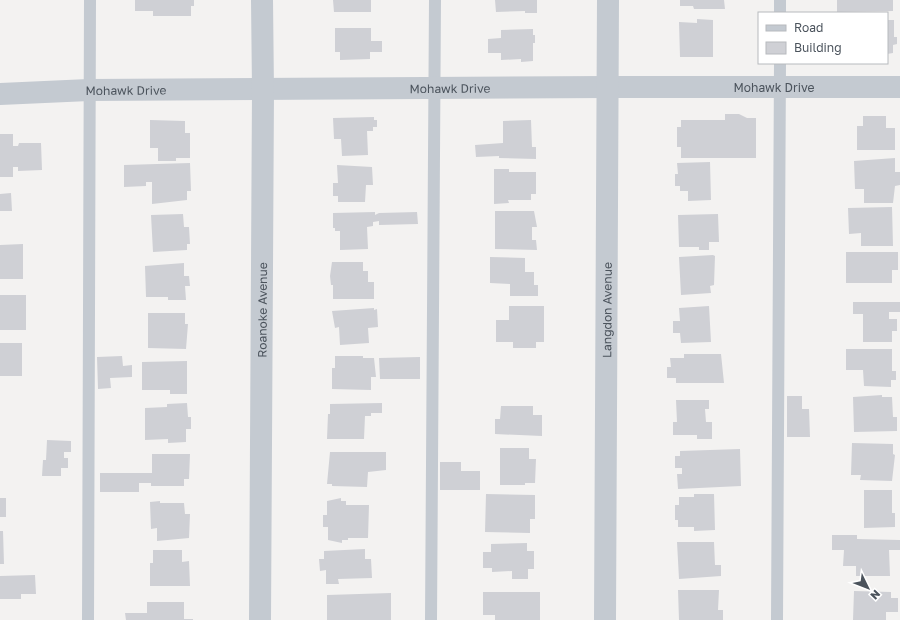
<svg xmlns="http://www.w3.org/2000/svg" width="900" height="620" viewBox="0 0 900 620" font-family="'Golos Text',sans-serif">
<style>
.building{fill:#cfd0d5}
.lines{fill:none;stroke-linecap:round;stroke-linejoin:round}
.lane{stroke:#c4cad1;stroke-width:12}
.street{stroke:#c4cad1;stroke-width:22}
.labels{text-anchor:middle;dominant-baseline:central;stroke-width:4;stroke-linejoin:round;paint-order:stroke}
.street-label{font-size:12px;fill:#4b535c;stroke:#fff}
</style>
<rect width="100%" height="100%" fill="#f3f2f1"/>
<path class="building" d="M 135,0 L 194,0 L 194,6 L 191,6 L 191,16 L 153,16 L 153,11 L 135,11 Z
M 333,0 L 371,0 L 371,12 L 334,12 Z
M 495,0 L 537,0 L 537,13 L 525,13 L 525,11 L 496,12 Z
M 680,0 L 724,0 L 725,9 L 694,9 L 693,6 L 680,6 Z
M 837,0 L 893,0 L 893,11 L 837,12 Z
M 697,19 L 713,20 L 713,57 L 680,57 L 679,22 L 697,23 Z
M 887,20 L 894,20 L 894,37 L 897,37 L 897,44 L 893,45 L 893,53 L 887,54 Z
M 335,28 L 371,28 L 371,41 L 382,41 L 382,52 L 370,52 L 370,59 L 340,60 L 340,52 L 335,52 Z
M 533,29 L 533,35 L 535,35 L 535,43 L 533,43 L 533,61 L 521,62 L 521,59 L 501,60 L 501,53 L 488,53 L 488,39 L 501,38 L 501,30 Z
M 725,114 L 739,114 L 747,118 L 756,118 L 756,158 L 681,158 L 681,147 L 677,147 L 677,127 L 681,127 L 681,120 L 725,120 Z
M 863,116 L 886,116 L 886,128 L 895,128 L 895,150 L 857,150 L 857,126 L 863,126 Z
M 374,117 L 374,120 L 377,120 L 377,127 L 373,127 L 373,131 L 367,131 L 368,155 L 342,156 L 341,139 L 334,139 L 333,118 Z
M 150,120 L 185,121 L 185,133 L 190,133 L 190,158 L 176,158 L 176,161 L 158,161 L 158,148 L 150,148 Z
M 531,120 L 532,147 L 536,147 L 536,159 L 499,158 L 499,156 L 476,157 L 475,145 L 503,143 L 503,121 Z
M 0,134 L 13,134 L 13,146 L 18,146 L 19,143 L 41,143 L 42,170 L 18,171 L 18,167 L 13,167 L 13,177 L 0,177 Z
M 895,158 L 895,172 L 900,172 L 900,185 L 895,186 L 893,203 L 864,203 L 864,189 L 855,189 L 854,161 Z
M 710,162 L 711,200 L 688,201 L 688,191 L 680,191 L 680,186 L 675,186 L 675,174 L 678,174 L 677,163 Z
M 190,163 L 191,191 L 187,191 L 187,200 L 152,204 L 152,182 L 146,182 L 146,186 L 124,187 L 124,165 Z
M 337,165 L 372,167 L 373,185 L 366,185 L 365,202 L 338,202 L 338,196 L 333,196 L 333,183 L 338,183 Z
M 494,169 L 509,169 L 509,172 L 536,172 L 536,194 L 531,194 L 531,200 L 508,200 L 509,203 L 494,204 Z
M 11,193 L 12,211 L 0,211 L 0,194 Z
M 892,207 L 893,246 L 861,246 L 861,233 L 849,234 L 848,208 Z
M 495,211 L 534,211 L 537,227 L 532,227 L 532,240 L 536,240 L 537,250 L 495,249 Z
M 375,212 L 375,215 L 379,213 L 417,212 L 418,224 L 379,225 L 379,221 L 373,222 L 373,226 L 367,227 L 368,249 L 340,250 L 340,231 L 335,231 L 335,228 L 333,228 L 333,213 Z
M 183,214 L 184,227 L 189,227 L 190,244 L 187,244 L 187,250 L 153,252 L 151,215 Z
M 718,214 L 719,242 L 709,242 L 709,250 L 699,250 L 699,247 L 679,247 L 678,215 Z
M 23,244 L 23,279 L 0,279 L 0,245 Z
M 846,252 L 898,252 L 898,270 L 892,270 L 892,283 L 846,283 Z
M 713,255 L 715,256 L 714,285 L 710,286 L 711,293 L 681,295 L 679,257 Z
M 490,257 L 525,258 L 525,272 L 534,272 L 534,285 L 538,285 L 538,296 L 510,296 L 510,284 L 490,283 Z
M 332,262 L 363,262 L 363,271 L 368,271 L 368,282 L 374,282 L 374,299 L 333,299 L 333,285 L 331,285 L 330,276 Z
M 184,263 L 184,276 L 189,276 L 190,286 L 185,286 L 186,300 L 168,300 L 168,297 L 146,297 L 145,266 Z
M 0,295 L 26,295 L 26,330 L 0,330 Z
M 853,302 L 900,302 L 900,312 L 889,312 L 889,319 L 897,319 L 897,331 L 892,331 L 892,342 L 863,342 L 863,314 L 853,314 Z
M 509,306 L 544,306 L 544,342 L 536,342 L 536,348 L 513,348 L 513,342 L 496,342 L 496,320 L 509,320 Z
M 709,306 L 711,342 L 681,343 L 680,333 L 673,333 L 673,321 L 680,321 L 679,308 Z
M 374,308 L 374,310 L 377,309 L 378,327 L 368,328 L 369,343 L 340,345 L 339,327 L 335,328 L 332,311 Z
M 148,313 L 185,313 L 185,324 L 188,324 L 186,349 L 148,348 Z
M 0,343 L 22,343 L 22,376 L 0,376 Z
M 846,349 L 892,349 L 892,371 L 896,371 L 896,380 L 891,380 L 891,387 L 864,386 L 863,370 L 846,370 Z
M 684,354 L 721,354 L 724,383 L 676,383 L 676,378 L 667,378 L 667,367 L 671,367 L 670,358 L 684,358 Z
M 122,356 L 123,366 L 132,365 L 132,377 L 110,378 L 111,388 L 98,389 L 97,357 Z
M 335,356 L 363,356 L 363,358 L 374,358 L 376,377 L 371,377 L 371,390 L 332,389 L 332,368 L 335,368 Z
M 420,357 L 420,379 L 380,379 L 379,358 Z
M 187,361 L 187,394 L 170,394 L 170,390 L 142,390 L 142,362 Z
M 882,395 L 882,397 L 892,397 L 893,417 L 897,417 L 897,431 L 854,432 L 853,397 Z
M 787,396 L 802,396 L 802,409 L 809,409 L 810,437 L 787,437 Z
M 676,400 L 709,400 L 709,409 L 705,409 L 706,422 L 712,422 L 712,439 L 697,439 L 697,435 L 673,435 L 673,422 L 677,422 Z
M 187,403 L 188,417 L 191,417 L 191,429 L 186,429 L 186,442 L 168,443 L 168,439 L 145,440 L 145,408 L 167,407 L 167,404 Z
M 382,403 L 382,413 L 371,413 L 371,416 L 365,416 L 364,439 L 327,439 L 328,414 L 330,414 L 330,404 Z
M 501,406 L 533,406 L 533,415 L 542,415 L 542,436 L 495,434 L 495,419 L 500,419 Z
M 47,440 L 71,441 L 71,452 L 64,452 L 64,458 L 68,458 L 68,468 L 61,468 L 61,476 L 42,476 L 43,460 L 46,460 Z
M 852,443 L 893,444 L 893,454 L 895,455 L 892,481 L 860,480 L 861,475 L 851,475 Z
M 500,448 L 529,448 L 529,459 L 536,459 L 535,483 L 525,483 L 525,485 L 500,485 Z
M 740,449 L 741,486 L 678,489 L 677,474 L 682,474 L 682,468 L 675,468 L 675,456 L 680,456 L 680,451 Z
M 330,452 L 386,452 L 386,470 L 368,472 L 367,487 L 332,486 L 332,484 L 327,484 Z
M 152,454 L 190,454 L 189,479 L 184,479 L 184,486 L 151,486 L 151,483 L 139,483 L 139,492 L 100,492 L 100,473 L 152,473 Z
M 440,462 L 461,462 L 461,471 L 480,471 L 480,490 L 440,490 Z
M 864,490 L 892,490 L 892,513 L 895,513 L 895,527 L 864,528 Z
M 486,494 L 535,495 L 535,519 L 530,519 L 530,533 L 485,532 Z
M 694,494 L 714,494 L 715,530 L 694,531 L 694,527 L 678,527 L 678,520 L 675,520 L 675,505 L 679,505 L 679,497 L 694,497 Z
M 0,498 L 6,498 L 6,517 L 0,517 Z
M 341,498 L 341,501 L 346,501 L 346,505 L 369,505 L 368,538 L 348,538 L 348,540 L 342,540 L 342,543 L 328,540 L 328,527 L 323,527 L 323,515 L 327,515 L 327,501 Z
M 160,501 L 160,503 L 184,503 L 185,514 L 190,514 L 189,538 L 157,541 L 157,528 L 151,529 L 150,502 Z
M 0,531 L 3,531 L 4,564 L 0,564 Z
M 832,535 L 857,535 L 857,539 L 900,540 L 900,550 L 889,550 L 890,576 L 856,576 L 856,566 L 843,566 L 844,550 L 832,550 Z
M 677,542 L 714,542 L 715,565 L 721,565 L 721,576 L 679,579 Z
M 527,543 L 527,551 L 534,551 L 534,569 L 528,569 L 528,579 L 512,579 L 512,571 L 492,572 L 492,568 L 483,568 L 483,552 L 491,552 L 491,544 Z
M 365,549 L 365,559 L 371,559 L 372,578 L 338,579 L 339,584 L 326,584 L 326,570 L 320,571 L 319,559 L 324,559 L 324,551 Z
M 153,550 L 182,550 L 182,562 L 189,561 L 190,586 L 150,586 L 150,563 L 153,563 Z
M 35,575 L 36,594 L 21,594 L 21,599 L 0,599 L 0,576 Z
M 678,590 L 719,590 L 718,610 L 723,610 L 723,620 L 679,620 Z
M 854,591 L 891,592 L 891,598 L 898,598 L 898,612 L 886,612 L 886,620 L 853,620 Z
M 483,592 L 540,592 L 540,620 L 495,620 L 495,615 L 483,615 Z
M 391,593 L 391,620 L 327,620 L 327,595 Z
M 147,602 L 184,602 L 184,619 L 193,619 L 193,620 L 126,620 L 125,613 L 147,613 Z"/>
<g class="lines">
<path class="lane" d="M 780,13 L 780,0
M 88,620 L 90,0
M 431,620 L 435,0
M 777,620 L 780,63"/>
<g class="street">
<path id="s1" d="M 0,94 L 89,90 L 608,87 L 900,87"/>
<path id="s2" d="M 260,620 L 263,90 L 262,0"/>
<path id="s3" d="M 605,620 L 608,0"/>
</g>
</g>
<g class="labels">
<g class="street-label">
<text stroke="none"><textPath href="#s1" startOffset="774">Mohawk Drive</textPath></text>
<text stroke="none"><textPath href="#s1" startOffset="450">Mohawk Drive</textPath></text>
<text stroke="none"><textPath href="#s1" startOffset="126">Mohawk Drive</textPath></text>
<text stroke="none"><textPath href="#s2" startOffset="310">Roanoke Avenue</textPath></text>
<text stroke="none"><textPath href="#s3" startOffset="310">Langdon Avenue</textPath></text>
</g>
</g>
<rect x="758" y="12" width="130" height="52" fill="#ffffff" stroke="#b7babe"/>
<rect x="766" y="25" width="20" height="6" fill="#c4cad1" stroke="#b7babe"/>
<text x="794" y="32" font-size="12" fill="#4b535c">Road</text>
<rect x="766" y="42" width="20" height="12" fill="#cfd0d5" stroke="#b7babe"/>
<text x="794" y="52" font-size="12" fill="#4b535c">Building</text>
<g transform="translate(868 588) rotate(133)" stroke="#ffffff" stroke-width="3" paint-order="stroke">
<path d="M0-3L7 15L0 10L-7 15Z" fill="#4b535c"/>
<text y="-6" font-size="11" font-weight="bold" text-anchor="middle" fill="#4b535c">N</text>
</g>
</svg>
